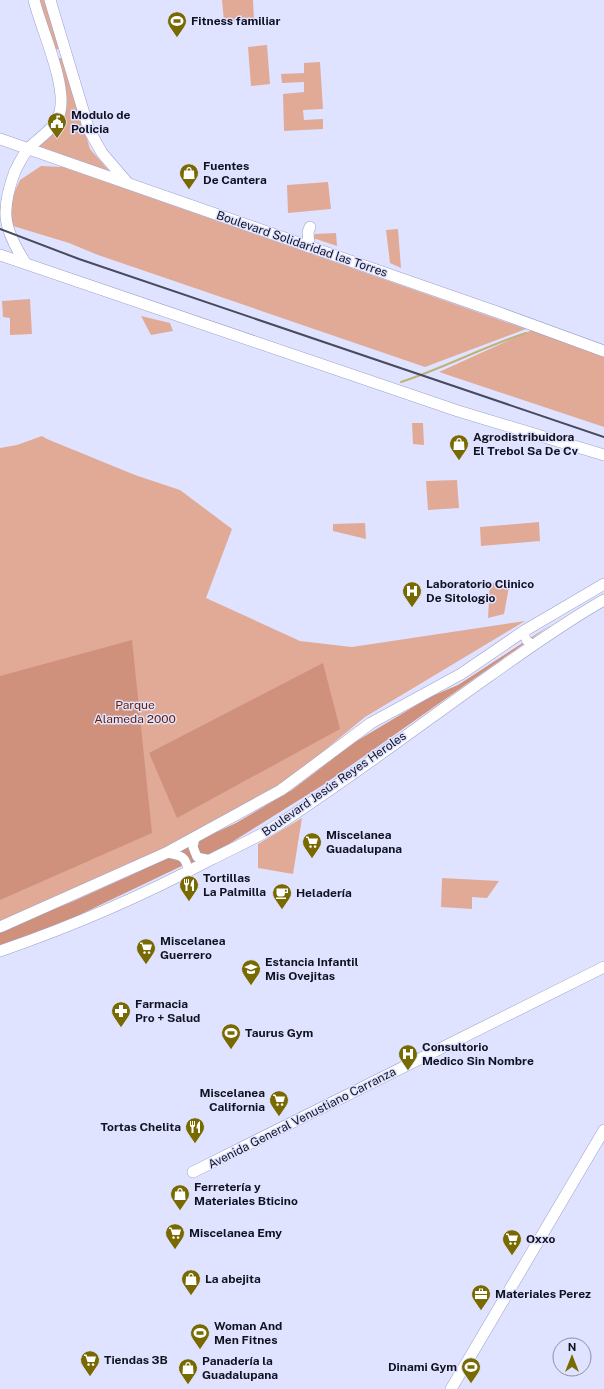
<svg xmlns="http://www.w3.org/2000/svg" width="604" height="1389" viewBox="0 0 604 1389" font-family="'Public Sans',sans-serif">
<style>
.green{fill:#e1aa97}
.forest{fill:#cf917c}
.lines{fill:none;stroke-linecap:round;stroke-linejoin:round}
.stream{stroke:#beb376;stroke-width:2}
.minor-casing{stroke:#9ba0cb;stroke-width:10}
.major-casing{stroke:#9ba0cb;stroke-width:12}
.minor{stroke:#fff;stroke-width:9}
.major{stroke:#fff;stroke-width:11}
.rail{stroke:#484a5d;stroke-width:2}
.labels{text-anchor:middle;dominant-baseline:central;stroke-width:3;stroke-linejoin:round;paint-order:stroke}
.poi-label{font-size:12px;font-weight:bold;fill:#101121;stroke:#e0e3ff;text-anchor:start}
.street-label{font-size:12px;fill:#101121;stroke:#e0e3ff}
.park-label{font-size:12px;fill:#661d00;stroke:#e0e3ff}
</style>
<rect width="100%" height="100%" fill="#e0e3ff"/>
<path class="green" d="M 38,0 L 47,0 L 61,48 L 55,50 Z
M 222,0 L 253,0 L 254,20 L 224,22 Z
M 267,45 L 270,84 L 251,86 L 248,47 Z
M 57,58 L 63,58 L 90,149 L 109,171 L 38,146 C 44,141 52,136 57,129 C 73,109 65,80 57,58 Z
M 320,62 L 323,109 L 303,110 L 304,120 L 323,119 L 323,129 L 284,131 L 283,94 L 304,92 L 304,82 L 282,83 L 281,74 L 304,73 L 304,63 Z
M 41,166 L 63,167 L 526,329 L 425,367 L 98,255 L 69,243 L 13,226 L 7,209 L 20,180 Z
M 328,182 L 331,209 L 288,213 L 287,185 Z
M 398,229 L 401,268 L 390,263 L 386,230 Z
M 336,233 L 337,246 L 313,238 L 315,234 Z
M 30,299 L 32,334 L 10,335 L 10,318 L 3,317 L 2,301 Z
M 141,316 L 170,323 L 173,331 L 151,335 Z
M 534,329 L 604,355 L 604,427 L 439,372 Z
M 412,423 L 423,423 L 424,445 L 413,444 Z
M 42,436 L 47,439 L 135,475 L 180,490 L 232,529 L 206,598 L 300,641 L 352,647 L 525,621 L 365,717 L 280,787 L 179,842 L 0,922 L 0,448 L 17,445 Z
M 457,480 L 459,508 L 428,510 L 426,481 Z
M 539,522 L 540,541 L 481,546 L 480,527 Z
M 365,523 L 366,539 L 333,531 L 333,524 Z
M 490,582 L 509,587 L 504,614 L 488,618 Z
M 302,818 L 293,874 L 258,868 L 258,844 Z
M 442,878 L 499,881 L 487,898 L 472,897 L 472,909 L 441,907 Z"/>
<path class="forest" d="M 552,624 L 323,785 L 200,862 L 188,863 L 54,927 L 0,947 L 0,931 L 74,901 L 140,871 L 189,845 L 236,823 L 292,790 L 355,742 L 430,697 L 458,685 Z
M 132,640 L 152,833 L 0,900 L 0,676 Z
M 323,663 L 340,729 L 177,818 L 149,753 Z"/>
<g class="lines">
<path class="stream" d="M 401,382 C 444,368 483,347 526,333"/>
<g class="minor-casing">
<path id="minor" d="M 524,631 L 526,640 L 533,645
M 195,838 L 193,847 L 197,857 L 211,860
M 166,853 C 181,855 187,856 188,873"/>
</g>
<g class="major-casing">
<path id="major" d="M 50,0 L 89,130 L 102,153 L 126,181
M 0,139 L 497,312 L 604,351
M 309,247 L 308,232 L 310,227
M 0,255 L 458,411 L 604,455
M 26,264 C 3,228 0,212 15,171 C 19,164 23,154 29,148 C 41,136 55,129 60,112 C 67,84 41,29 34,0
M 0,927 L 166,853 L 281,790 L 371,723 L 461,674 L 524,631 L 604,584
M 0,951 C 73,926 142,896 210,860 C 233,848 257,838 279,824 C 352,777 421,724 492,674 C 529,648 565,622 604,600
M 193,1172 L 604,967
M 451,1389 L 604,1130"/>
</g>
<use href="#minor" class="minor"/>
<use href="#major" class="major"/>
<path class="rail" d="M 0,229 L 79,259 L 604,437"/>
</g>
<defs>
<g id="stadium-pin" transform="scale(1)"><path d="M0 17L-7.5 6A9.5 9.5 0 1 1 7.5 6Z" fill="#786a00" stroke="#e0e3ff"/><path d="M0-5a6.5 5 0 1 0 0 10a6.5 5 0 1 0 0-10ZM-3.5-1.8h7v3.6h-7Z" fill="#fff"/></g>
<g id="civic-pin" transform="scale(1)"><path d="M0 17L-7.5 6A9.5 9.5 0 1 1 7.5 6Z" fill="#786a00" stroke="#e0e3ff"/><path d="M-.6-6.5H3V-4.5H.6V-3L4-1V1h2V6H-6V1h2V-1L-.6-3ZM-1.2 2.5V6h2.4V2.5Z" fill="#fff"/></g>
<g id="shop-pin" transform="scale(1)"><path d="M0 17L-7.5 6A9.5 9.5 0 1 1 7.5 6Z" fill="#786a00" stroke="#e0e3ff"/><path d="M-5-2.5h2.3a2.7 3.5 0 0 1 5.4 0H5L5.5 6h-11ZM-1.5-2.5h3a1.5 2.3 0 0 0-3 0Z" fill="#fff"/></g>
<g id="hospital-pin" transform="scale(1)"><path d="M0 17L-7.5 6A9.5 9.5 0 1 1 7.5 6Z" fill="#786a00" stroke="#e0e3ff"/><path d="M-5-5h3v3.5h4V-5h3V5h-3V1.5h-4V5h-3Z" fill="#fff"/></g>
<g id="supermarket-pin" transform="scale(1)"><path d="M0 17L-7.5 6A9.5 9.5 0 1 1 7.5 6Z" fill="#786a00" stroke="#e0e3ff"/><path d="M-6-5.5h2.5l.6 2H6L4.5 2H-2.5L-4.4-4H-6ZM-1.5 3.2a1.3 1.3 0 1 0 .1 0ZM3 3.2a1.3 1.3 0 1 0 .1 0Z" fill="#fff"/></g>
<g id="restaurant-pin" transform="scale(1)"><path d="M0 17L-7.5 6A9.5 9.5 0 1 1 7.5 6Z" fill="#786a00" stroke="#e0e3ff"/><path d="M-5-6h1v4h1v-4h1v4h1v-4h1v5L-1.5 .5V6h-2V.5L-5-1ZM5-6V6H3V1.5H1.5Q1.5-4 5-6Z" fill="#fff"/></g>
<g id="cafe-pin" transform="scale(1)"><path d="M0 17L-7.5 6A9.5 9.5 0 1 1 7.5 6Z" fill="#786a00" stroke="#e0e3ff"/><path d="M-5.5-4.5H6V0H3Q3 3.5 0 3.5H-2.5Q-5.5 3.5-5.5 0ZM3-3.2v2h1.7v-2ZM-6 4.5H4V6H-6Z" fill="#fff"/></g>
<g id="school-pin" transform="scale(1)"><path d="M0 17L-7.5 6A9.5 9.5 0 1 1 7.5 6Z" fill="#786a00" stroke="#e0e3ff"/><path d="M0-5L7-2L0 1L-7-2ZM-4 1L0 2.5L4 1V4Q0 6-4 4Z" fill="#fff"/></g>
<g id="pharmacy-pin" transform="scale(1)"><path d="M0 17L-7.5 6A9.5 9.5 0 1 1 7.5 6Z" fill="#786a00" stroke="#e0e3ff"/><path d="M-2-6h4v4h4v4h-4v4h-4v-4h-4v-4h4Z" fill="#fff"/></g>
<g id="office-pin" transform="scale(1)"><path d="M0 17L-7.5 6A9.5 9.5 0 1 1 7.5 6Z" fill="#786a00" stroke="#e0e3ff"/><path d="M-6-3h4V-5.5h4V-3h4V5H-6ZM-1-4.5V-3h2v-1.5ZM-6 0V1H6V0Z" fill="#fff"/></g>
</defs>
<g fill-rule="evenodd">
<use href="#stadium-pin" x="177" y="21"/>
<use href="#civic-pin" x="57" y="122"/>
<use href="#shop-pin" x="189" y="173"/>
<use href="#shop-pin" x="459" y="444"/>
<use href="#hospital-pin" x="412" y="591"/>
<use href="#supermarket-pin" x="312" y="842"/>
<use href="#restaurant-pin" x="189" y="885"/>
<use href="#cafe-pin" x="282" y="893"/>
<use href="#supermarket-pin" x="146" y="948"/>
<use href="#school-pin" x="251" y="969"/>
<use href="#pharmacy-pin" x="121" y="1011"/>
<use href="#stadium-pin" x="231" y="1033"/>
<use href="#hospital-pin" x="408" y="1054"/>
<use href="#supermarket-pin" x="279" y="1100"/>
<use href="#restaurant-pin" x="195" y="1127"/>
<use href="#shop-pin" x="180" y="1194"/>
<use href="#supermarket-pin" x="175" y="1233"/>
<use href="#supermarket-pin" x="512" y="1239"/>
<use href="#shop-pin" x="191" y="1279"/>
<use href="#office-pin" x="481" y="1294"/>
<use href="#stadium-pin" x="200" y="1333"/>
<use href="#supermarket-pin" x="90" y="1360"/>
<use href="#stadium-pin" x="471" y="1367"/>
<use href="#shop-pin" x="188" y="1368"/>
</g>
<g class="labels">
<g class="poi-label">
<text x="191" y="21">Fitness familiar</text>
<text x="71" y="115">Modulo de<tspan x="71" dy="14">Policia</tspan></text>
<text x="203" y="166">Fuentes<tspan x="203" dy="14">De Cantera</tspan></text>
<text x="473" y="437">Agrodistribuidora<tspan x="473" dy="14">El Trebol Sa De Cv</tspan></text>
<text x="426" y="584">Laboratorio Clinico<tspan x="426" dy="14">De Sitologio</tspan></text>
<text x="326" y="835">Miscelanea<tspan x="326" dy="14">Guadalupana</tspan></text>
<text x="203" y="878">Tortillas<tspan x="203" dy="14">La Palmilla</tspan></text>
<text x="296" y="893">Heladería</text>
<text x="160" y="941">Miscelanea<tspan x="160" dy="14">Guerrero</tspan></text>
<text x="265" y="962">Estancia Infantil<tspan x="265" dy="14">Mis Ovejitas</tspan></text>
<text x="135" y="1004">Farmacia<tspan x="135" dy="14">Pro + Salud</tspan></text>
<text x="245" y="1033">Taurus Gym</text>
<text x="422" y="1047">Consultorio<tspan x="422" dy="14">Medico Sin Nombre</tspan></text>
<text x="265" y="1093" text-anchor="end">Miscelanea<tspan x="265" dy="14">California</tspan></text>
<text x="181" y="1127" text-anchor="end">Tortas Chelita</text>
<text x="194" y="1187">Ferretería y<tspan x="194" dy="14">Materiales Bticino</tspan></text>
<text x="189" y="1233">Miscelanea Emy</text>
<text x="526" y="1239">Oxxo</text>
<text x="205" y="1279">La abejita</text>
<text x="495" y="1294">Materiales Perez</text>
<text x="214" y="1326">Woman And<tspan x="214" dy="14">Men Fitnes</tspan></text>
<text x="104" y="1360">Tiendas 3B</text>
<text x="202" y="1361">Panadería la<tspan x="202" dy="14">Guadalupana</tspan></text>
<text x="457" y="1367" text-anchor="end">Dinami Gym</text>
</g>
<g class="street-label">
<text transform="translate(302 244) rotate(19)">Boulevard Solidaridad las Torres</text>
<text transform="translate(334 784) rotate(-35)">Boulevard Jesús Reyes Heroles</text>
<text transform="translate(302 1118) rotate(-27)">Avenida General Venustiano Carranza</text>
</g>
<g class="park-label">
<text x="135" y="705">Parque<tspan x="135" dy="14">Alameda 2000</tspan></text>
</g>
</g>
<g transform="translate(572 1357)"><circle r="19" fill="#e0e3ff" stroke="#8d8fa6"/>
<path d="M0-3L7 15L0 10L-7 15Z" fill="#786a00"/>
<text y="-6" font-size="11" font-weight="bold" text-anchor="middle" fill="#101121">N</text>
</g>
</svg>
